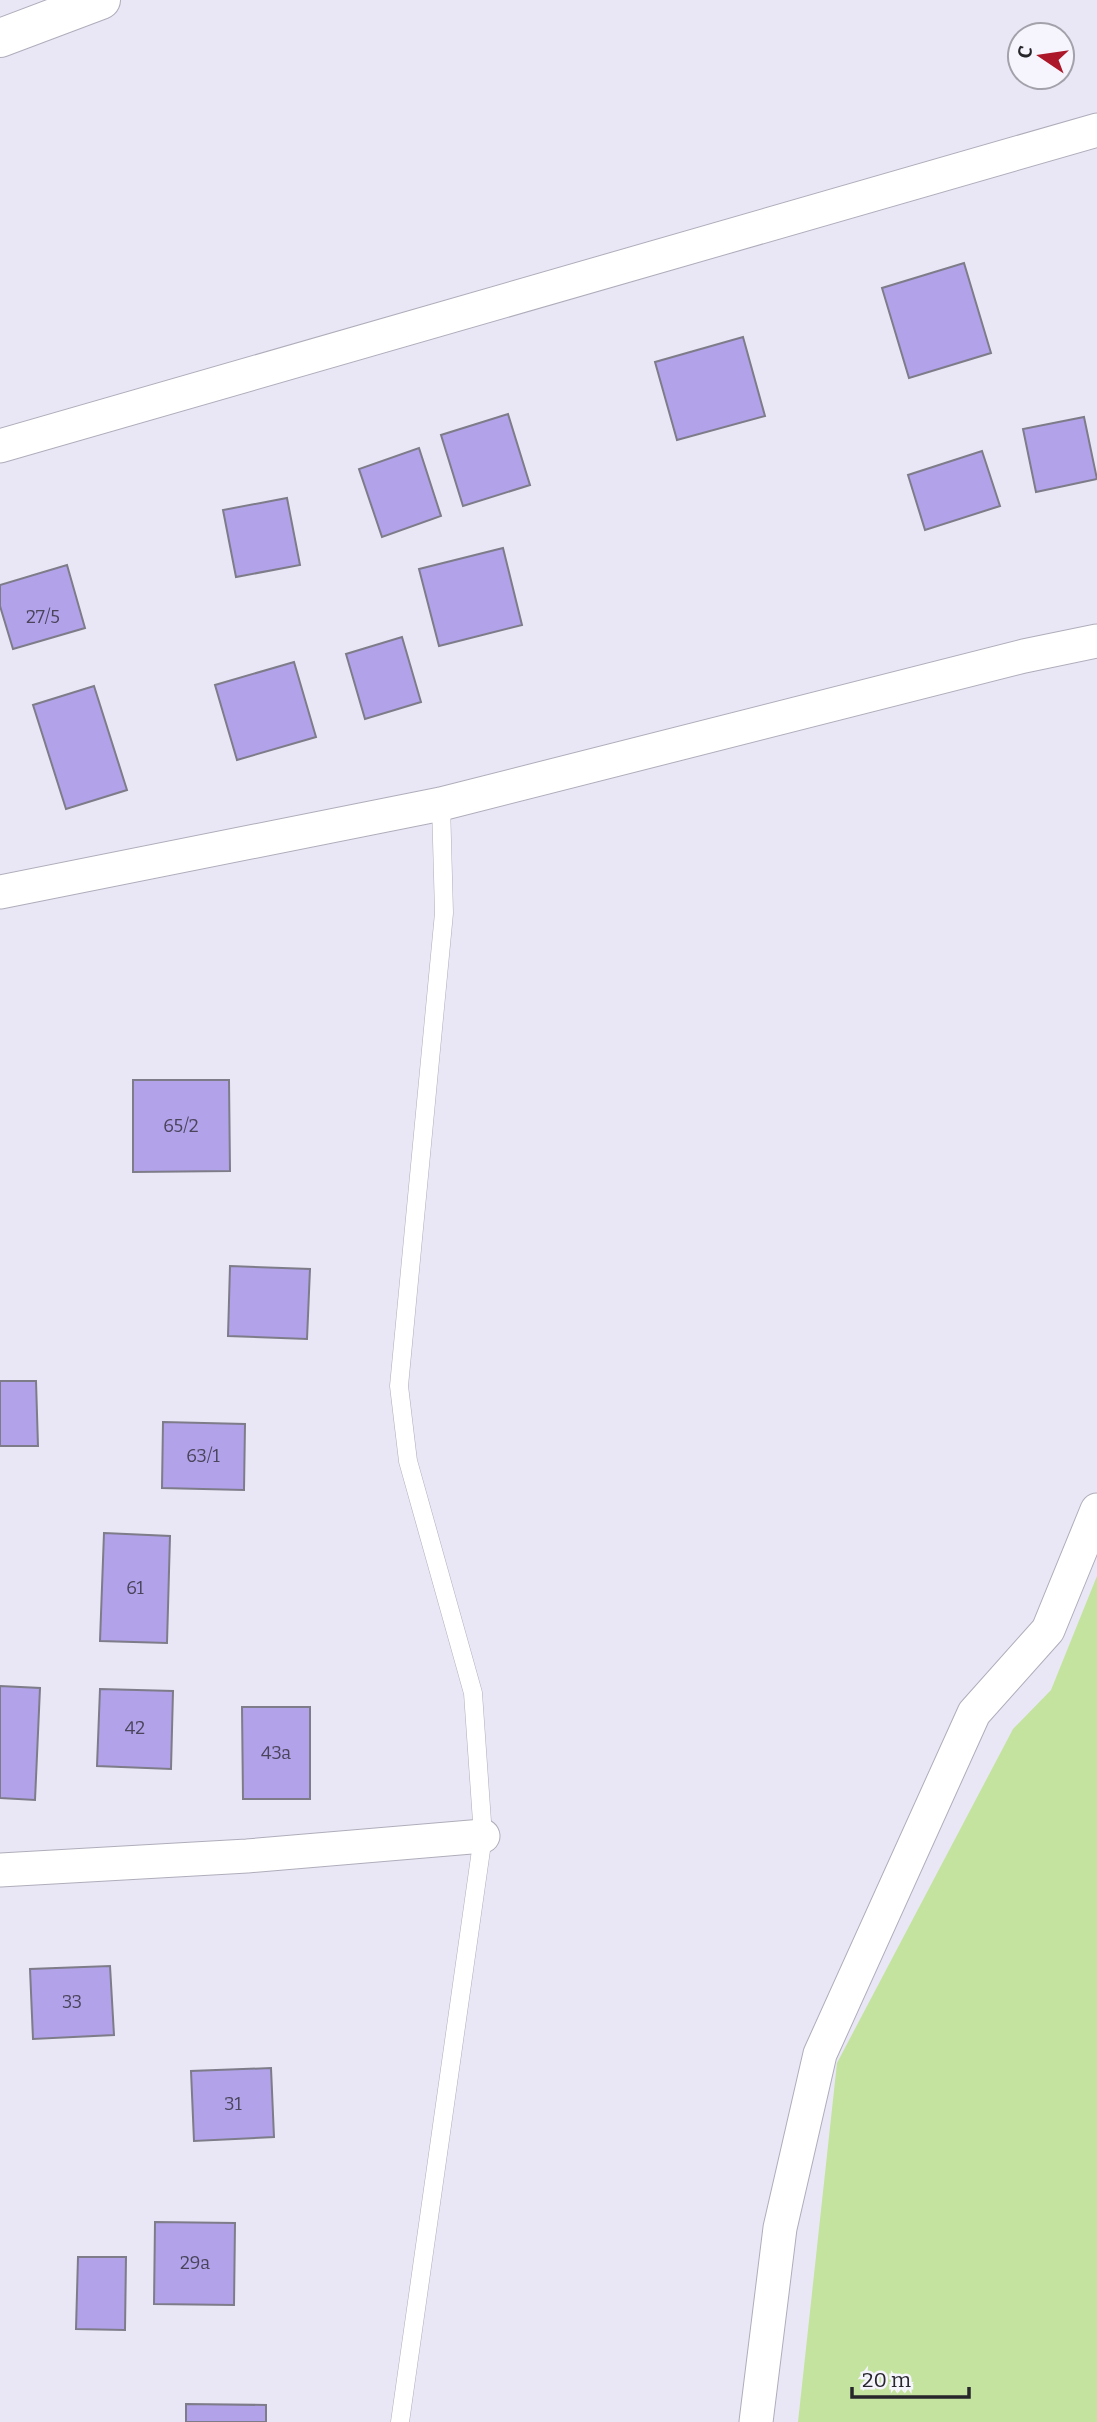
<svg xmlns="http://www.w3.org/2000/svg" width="1097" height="2422" viewBox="0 0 1097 2422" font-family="Bitter,serif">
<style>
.green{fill:#c4e39f}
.building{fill:#b2a2ea;stroke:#7e7c89;stroke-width:2}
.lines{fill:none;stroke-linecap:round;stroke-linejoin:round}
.service-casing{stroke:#b0adbb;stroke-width:19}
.minor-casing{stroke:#b0adbb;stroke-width:35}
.trunk-casing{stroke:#b0adbb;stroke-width:40}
.service{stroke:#fff;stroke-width:18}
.minor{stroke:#fff;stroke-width:33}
.trunk{stroke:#fff;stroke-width:38}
.labels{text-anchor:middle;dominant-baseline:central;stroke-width:7;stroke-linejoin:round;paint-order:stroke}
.number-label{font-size:18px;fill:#4a455b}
</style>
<rect width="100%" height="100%" fill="#e9e7f5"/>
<path class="green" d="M 1097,1576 L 1097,2422 L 798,2422 L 837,2063 L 1013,1729 L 1051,1690 Z"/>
<path class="building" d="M 964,263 L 991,353 L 909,378 L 882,288 Z
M 743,337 L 765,416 L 677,440 L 655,362 Z
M 508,414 L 530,485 L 463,506 L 441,435 Z
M 1084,417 L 1097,479 L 1036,492 L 1023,429 Z
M 419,448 L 441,516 L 382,537 L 359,469 Z
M 982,451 L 1000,506 L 925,530 L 908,475 Z
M 287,498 L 300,565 L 236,577 L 223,510 Z
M 503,548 L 522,625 L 439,646 L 419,569 Z
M 67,565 L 85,628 L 13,649 L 0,606 L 0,585 Z
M 402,637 L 421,702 L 365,719 L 346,654 Z
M 294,662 L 316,737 L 237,760 L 215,685 Z
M 94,686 L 127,790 L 66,809 L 33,705 Z
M 133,1080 L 229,1080 L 230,1171 L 133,1172 Z
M 230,1266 L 310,1269 L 307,1339 L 228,1336 Z
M 0,1381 L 36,1381 L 38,1446 L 0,1446 Z
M 163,1422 L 245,1424 L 244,1490 L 162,1488 Z
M 104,1533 L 170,1536 L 167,1643 L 100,1641 Z
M 0,1686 L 40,1688 L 35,1800 L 0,1798 Z
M 100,1689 L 173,1691 L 171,1769 L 97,1766 Z
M 242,1707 L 310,1707 L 310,1799 L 243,1799 Z
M 110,1966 L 114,2035 L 33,2039 L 30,1969 Z
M 271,2068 L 274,2137 L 194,2141 L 191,2071 Z
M 155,2222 L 235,2223 L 234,2305 L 154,2304 Z
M 78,2257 L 126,2257 L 125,2330 L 76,2329 Z
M 186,2404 L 266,2405 L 266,2422 L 186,2422 Z"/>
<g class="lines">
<g class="service-casing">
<path id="service" d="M 400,2422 L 483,1836 L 473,1693 L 408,1461 L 399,1386 L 444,913 L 441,804"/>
</g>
<g class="minor-casing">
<path id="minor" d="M 0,446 L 1097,130
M 0,892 L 441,804 L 1024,656 L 1097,641
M 0,1870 L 247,1856 L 483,1836
M 756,2422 L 780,2228 L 820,2054 L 974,1713 L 1048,1630 L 1097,1510"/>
</g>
<g class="trunk-casing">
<path id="trunk" d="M 0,38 L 101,0"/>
</g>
<use href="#service" class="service"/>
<use href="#minor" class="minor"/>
<use href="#trunk" class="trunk"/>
</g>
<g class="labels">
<g class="number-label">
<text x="43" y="617">27/5</text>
<text x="181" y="1126">65/2</text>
<text x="203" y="1456">63/1</text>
<text x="135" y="1588">61</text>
<text x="135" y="1728">42</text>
<text x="276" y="1753">43а</text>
<text x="72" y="2002">33</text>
<text x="233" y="2104">31</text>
<text x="195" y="2263">29а</text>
</g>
</g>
<g transform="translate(1041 56) rotate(283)"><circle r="33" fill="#f6f5fe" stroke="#a3a2aa" stroke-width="2"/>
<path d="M0-5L12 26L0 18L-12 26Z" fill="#ac1829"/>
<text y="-10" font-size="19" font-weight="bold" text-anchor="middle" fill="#27262b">С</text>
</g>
<path d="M852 2387v10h117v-10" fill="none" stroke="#27262b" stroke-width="3.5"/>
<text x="862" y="2387" font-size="21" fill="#27262b" stroke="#f6f5fe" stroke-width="5" paint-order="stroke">20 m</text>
</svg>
